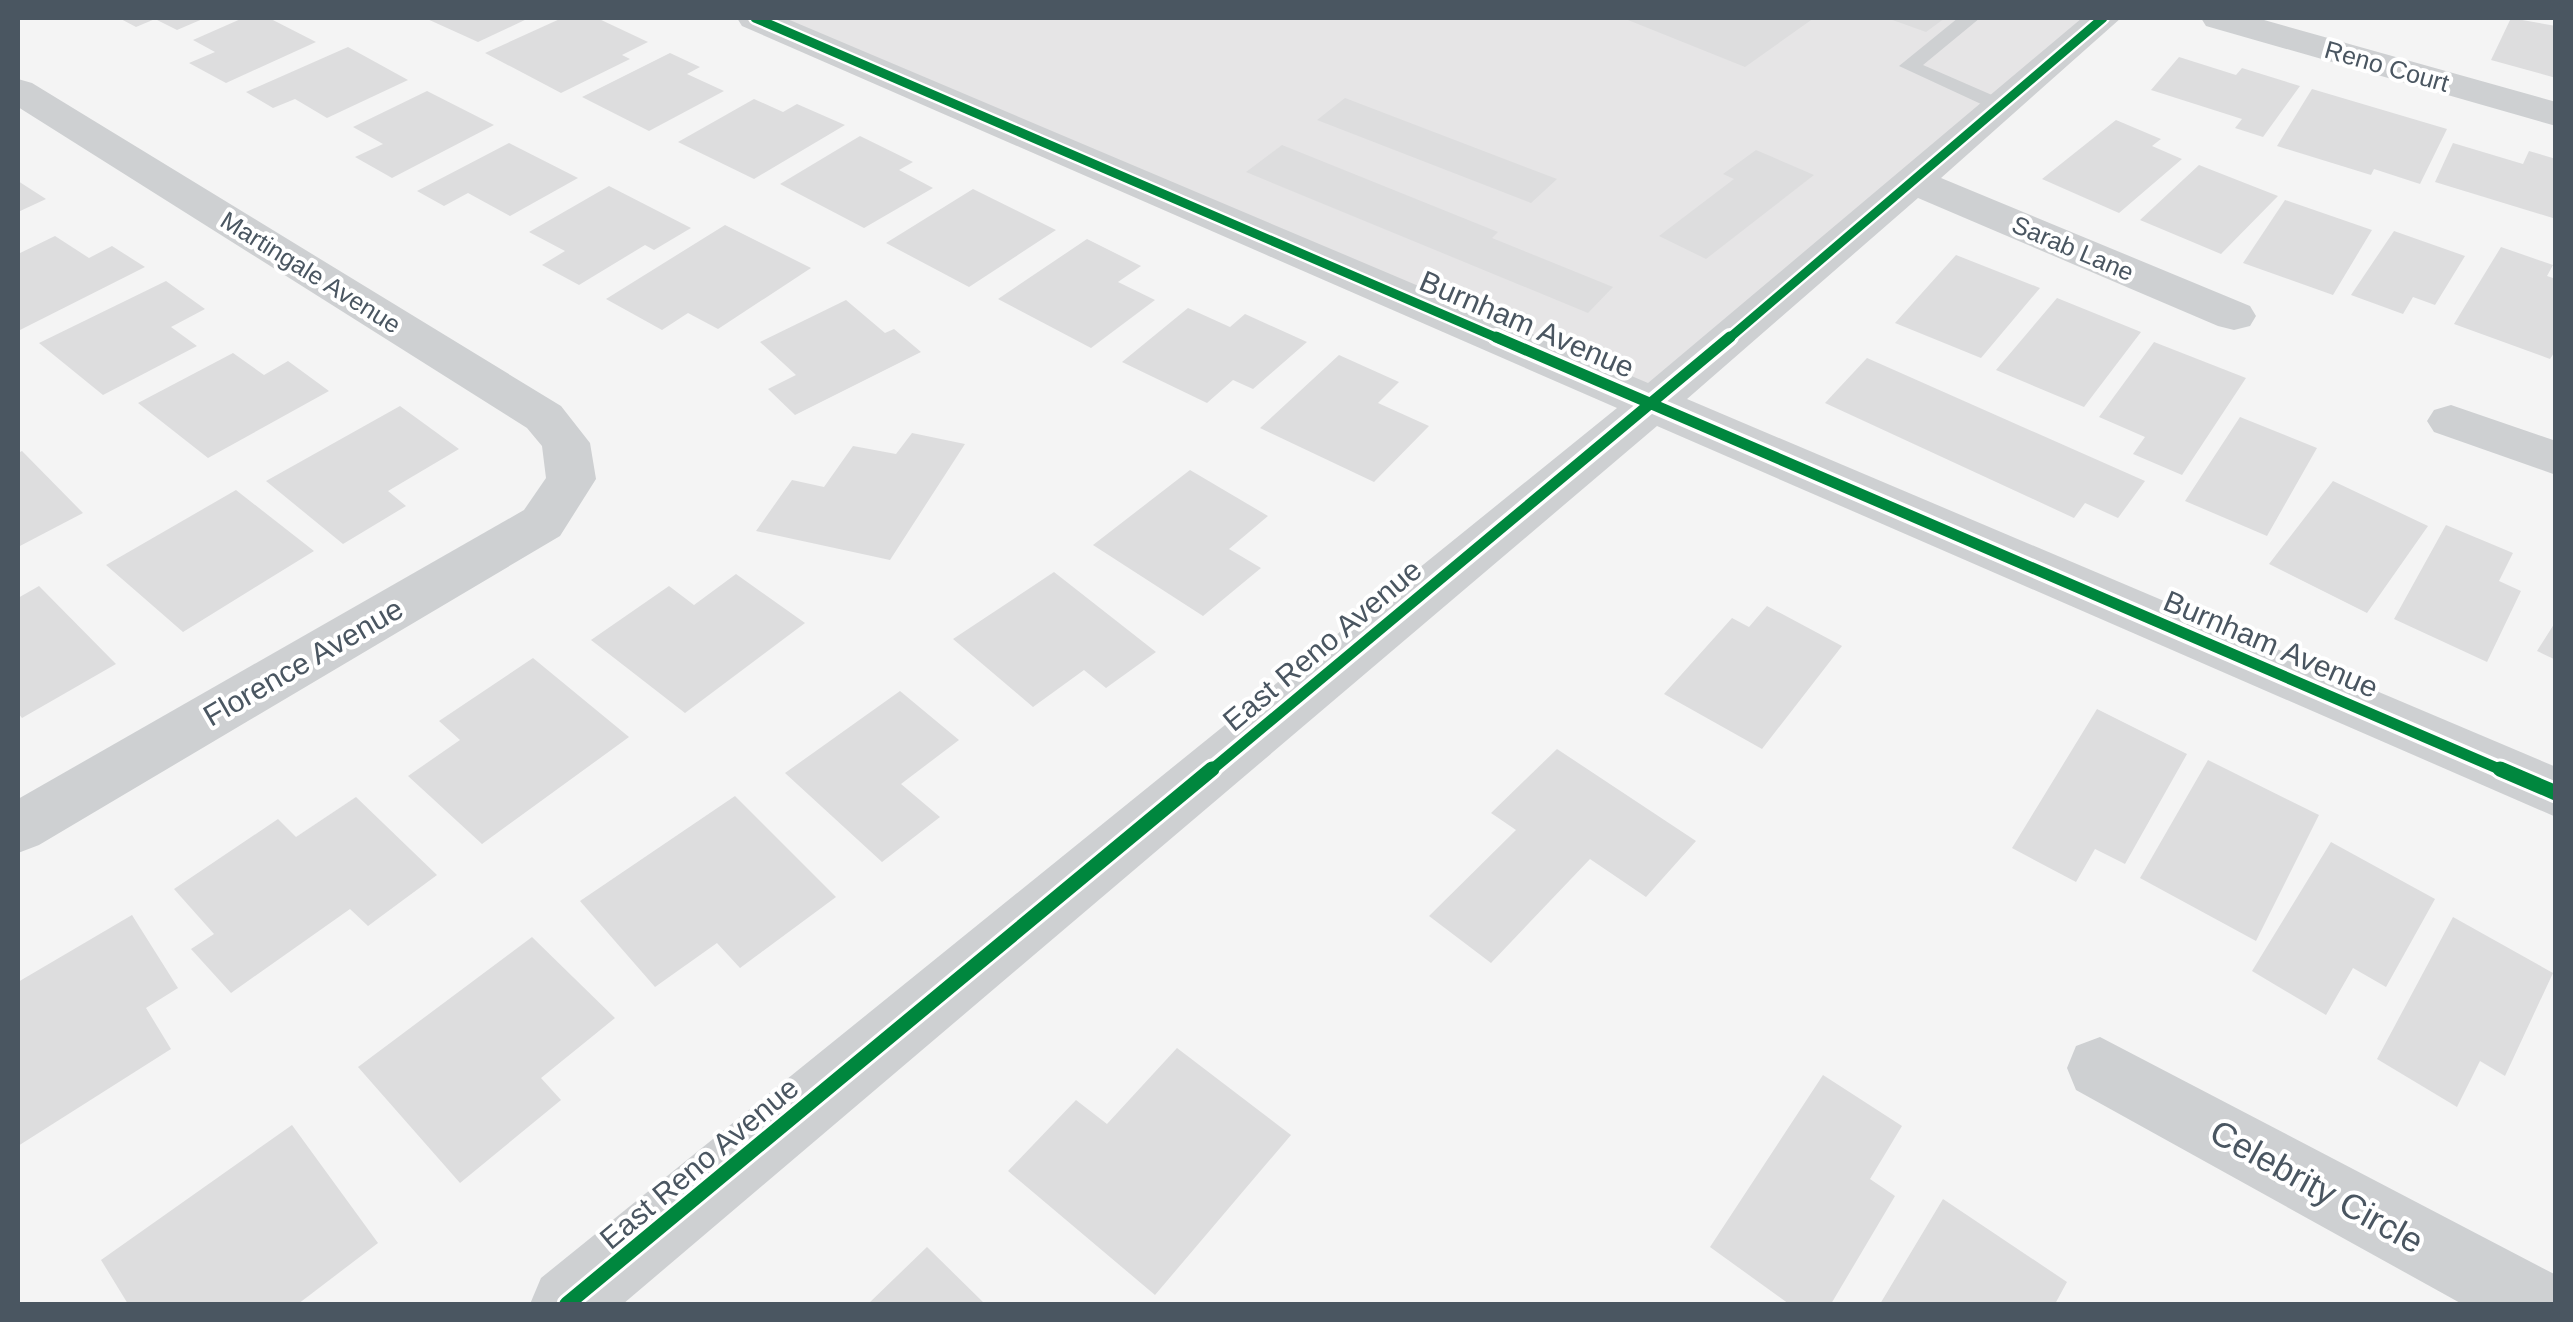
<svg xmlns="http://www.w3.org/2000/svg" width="2573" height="1322" viewBox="0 0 2573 1322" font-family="Arial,sans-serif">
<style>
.education{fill:#e6e5e6}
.building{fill:#ddddde}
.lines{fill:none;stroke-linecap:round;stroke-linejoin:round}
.service{fill:#ced0d2;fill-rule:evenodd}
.minor{fill:#ced0d2;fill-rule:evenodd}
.cycleway-far2-casing{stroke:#fff;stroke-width:14}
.cycleway-far1-casing{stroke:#fff;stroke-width:18}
.cycleway-casing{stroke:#fff;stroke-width:21}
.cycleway-far2{stroke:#00873e;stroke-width:9}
.cycleway-far1{stroke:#00873e;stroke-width:11}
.cycleway{stroke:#00873e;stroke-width:15}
.labels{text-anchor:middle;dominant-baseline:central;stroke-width:8;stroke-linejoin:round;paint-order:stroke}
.far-street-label{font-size:25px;fill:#4a5661;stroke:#fff}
.street-label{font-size:30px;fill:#4a5661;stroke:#fff}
.near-street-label{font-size:35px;fill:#4a5661;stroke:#fff}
</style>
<rect width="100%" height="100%" fill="#f4f4f4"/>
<path class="education" d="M 755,18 L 2103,18 L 1651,405 Z"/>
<path class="building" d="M 119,18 L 205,18 L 177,30 L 155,19 L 136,27 Z
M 243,18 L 269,18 L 316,42 L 226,83 L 189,63 L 215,52 L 193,40 Z
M 425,18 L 529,18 L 478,42 Z
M 562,18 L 597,18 L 648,42 L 622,55 L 630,59 L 561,93 L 485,53 Z
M 1623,18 L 1814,18 L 1745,67 Z
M 1887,18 L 1945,18 L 1926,32 Z
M 2511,18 L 2556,26 L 2556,78 L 2491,60 Z
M 348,47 L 408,80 L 327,118 L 295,99 L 273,108 L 246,92 Z
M 670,53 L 700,67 L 687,74 L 724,91 L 649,131 L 582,97 Z
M 2179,57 L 2236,75 L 2242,68 L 2300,86 L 2263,137 L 2235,128 L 2242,119 L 2151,90 Z
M 2312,89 L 2447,129 L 2420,184 L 2374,169 L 2371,175 L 2277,146 Z
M 427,91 L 494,125 L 392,178 L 355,157 L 383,144 L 353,127 Z
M 1345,98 L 1557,179 L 1531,203 L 1317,120 Z
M 754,99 L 783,112 L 797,104 L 845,125 L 754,179 L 678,142 Z
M 2116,120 L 2161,139 L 2152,146 L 2182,159 L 2119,213 L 2042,179 Z
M 860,136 L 913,162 L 899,170 L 933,188 L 864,228 L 780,184 Z
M 509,143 L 578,178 L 510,216 L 468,193 L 444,206 L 417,191 Z
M 2453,143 L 2523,164 L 2529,151 L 2556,159 L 2556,219 L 2435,182 Z
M 1282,145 L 1498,232 L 1492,238 L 1613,287 L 1588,313 L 1246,172 Z
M 1756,150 L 1814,175 L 1706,259 L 1659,236 L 1734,179 L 1723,174 Z
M 2199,165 L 2278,196 L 2221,254 L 2140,220 Z
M 18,181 L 46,199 L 18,212 Z
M 609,186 L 691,228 L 654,250 L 645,245 L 579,285 L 542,265 L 565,251 L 529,232 Z
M 973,189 L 1056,230 L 969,287 L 886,243 Z
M 2285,200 L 2372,230 L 2333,295 L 2243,263 Z
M 725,225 L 811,268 L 718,329 L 688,313 L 662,330 L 606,299 Z
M 2394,231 L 2465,256 L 2435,305 L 2413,297 L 2403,314 L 2351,295 Z
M 55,236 L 89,258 L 112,246 L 145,267 L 20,330 L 18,254 Z
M 1087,239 L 1141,266 L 1118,282 L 1155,300 L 1091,348 L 998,299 Z
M 2501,247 L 2553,265 L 2547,276 L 2556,279 L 2556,350 L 2550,359 L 2454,324 Z
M 1956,255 L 2040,288 L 1981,358 L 1895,323 Z
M 166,281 L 205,309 L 171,327 L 197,346 L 103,395 L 39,343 Z
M 2057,298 L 2141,332 L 2084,407 L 1996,370 Z
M 846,300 L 885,333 L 894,329 L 921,352 L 795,415 L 768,389 L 796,375 L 760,342 Z
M 1188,308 L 1230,327 L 1245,314 L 1307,342 L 1253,389 L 1233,380 L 1207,403 L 1122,362 Z
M 2154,342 L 2246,378 L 2182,475 L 2133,454 L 2145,437 L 2099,417 Z
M 233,353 L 264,375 L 288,361 L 329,391 L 208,458 L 138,403 Z
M 1339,355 L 1399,382 L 1378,403 L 1429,426 L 1374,482 L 1260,428 Z
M 1867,358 L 2145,481 L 2118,518 L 2085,503 L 2074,518 L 1825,403 Z
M 400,406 L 459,449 L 388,491 L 406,506 L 343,544 L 266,481 Z
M 2240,417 L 2317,448 L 2267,536 L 2185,501 Z
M 912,433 L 965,444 L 890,560 L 756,531 L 792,480 L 824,487 L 853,446 L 896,454 Z
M 22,451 L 83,513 L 18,547 L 18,453 Z
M 1190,470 L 1268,516 L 1229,549 L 1261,568 L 1203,616 L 1093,545 Z
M 2333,481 L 2428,526 L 2367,613 L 2269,564 Z
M 236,490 L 314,551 L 183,632 L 106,565 Z
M 2446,525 L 2513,553 L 2499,581 L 2521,591 L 2487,662 L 2394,619 Z
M 1054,572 L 1156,652 L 1106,688 L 1084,670 L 1033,707 L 953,639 Z
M 736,574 L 805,623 L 685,713 L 591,640 L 669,586 L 694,605 Z
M 39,586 L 116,664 L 22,718 L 18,713 L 18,598 Z
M 1767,606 L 1842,646 L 1762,749 L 1664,694 L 1732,618 L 1749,627 Z
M 2556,621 L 2556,660 L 2537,651 Z
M 533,658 L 629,737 L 482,844 L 408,776 L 460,740 L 439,721 Z
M 900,691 L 959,740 L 901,784 L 940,817 L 882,862 L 785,773 Z
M 2097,709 L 2187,754 L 2125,864 L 2095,849 L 2076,882 L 2012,848 Z
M 1557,749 L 1696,841 L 1646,897 L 1590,859 L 1491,963 L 1429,916 L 1516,830 L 1491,813 Z
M 2208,760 L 2319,815 L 2256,941 L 2140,878 Z
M 735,796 L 836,897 L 740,968 L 717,943 L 655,987 L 580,901 Z
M 356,797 L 437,875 L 368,926 L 350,909 L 231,993 L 191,949 L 214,934 L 174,889 L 278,819 L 296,837 Z
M 2331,842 L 2435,899 L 2386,987 L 2353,968 L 2326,1015 L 2252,971 Z
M 132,915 L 178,988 L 146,1008 L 171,1049 L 18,1146 L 18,982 Z
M 2453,917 L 2553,973 L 2505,1076 L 2480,1061 L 2457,1107 L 2377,1059 Z
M 532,937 L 615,1018 L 541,1078 L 561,1100 L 460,1183 L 358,1067 Z
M 1177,1048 L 1291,1135 L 1155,1295 L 1008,1171 L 1076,1100 L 1107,1124 Z
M 1823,1075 L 1902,1126 L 1870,1179 L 1895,1196 L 1831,1304 L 1789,1304 L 1710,1247 Z
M 292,1125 L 378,1243 L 298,1304 L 128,1304 L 101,1260 Z
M 1943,1199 L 2067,1282 L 2055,1304 L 1880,1304 Z
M 927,1247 L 985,1304 L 868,1304 Z"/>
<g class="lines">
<path class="service" d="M 1958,18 L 1980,18 L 1923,65 L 2008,102 L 2012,106 L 2008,110 L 1994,110 L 1899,66 Z"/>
<path class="minor" d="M 737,18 L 785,18 L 1648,383 L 2082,18 L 2121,18 L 1941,178 L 2250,306 L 2256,316 L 2250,326 L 2234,330 L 2218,326 L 1918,198 L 1687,399 L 2556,767 L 2556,817 L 1657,426 L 623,1304 L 530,1304 L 541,1278 L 1617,408 L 742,26 Z
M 2201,18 L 2257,18 L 2556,102 L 2556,126 L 2206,26 Z
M 18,79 L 32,83 L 561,406 L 590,443 L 596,479 L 560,536 L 39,845 L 18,853 L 18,799 L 524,510 L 546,478 L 542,446 L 527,428 L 18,107 Z
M 2451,405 L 2556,441 L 2556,475 L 2434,432 L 2427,421 L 2434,410 Z
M 2100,1037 L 2556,1275 L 2556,1304 L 2462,1304 L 2076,1090 L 2067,1068 L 2076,1046 Z"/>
<g class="cycleway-far2-casing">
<path id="cycleway-far2" d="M 755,18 L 1502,340
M 1727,340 L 2103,18"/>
</g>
<g class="cycleway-far1-casing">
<path id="cycleway-far1" d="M 1496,337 L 2506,772
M 1209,772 L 1730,337"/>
</g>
<g class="cycleway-casing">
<path id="cycleway" d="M 2500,769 L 2556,793
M 567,1304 L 1212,769"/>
</g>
<use href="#cycleway-far2" class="cycleway-far2"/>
<use href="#cycleway-far1" class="cycleway-far1"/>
<use href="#cycleway" class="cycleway"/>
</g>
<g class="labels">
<g class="far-street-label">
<text transform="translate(2387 66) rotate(16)">Reno Court</text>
<text transform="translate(2073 248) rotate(23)">Sarab Lane</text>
<text transform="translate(311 272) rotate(32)">Martingale Avenue</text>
</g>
<g class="street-label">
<text transform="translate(1527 324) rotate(23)">Burnham Avenue</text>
<text transform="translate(2271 644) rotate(23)">Burnham Avenue</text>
<text transform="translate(1322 645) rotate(-40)">East Reno Avenue</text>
<text transform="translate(303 662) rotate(-30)">Florence Avenue</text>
<text transform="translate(699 1163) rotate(-40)">East Reno Avenue</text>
</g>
<g class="near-street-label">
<text transform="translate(2317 1186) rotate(29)">Celebrity Circle</text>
</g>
</g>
<rect width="2573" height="1322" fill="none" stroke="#4a5661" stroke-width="40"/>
</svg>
